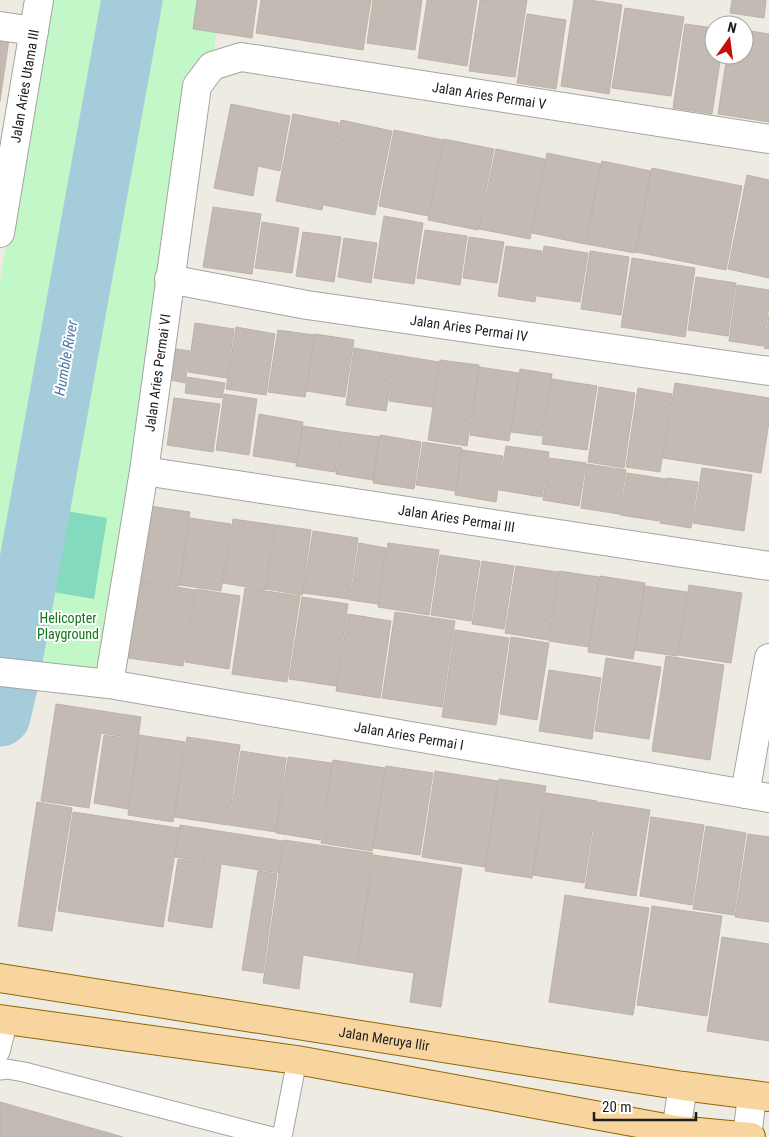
<svg xmlns="http://www.w3.org/2000/svg" width="769" height="1137" viewBox="0 0 769 1137" font-family="'Roboto Condensed',sans-serif">
<style>
.park{fill:#c2f7c8}
.pitch{fill:#84dabc}
.lines{fill:none;stroke-linecap:round;stroke-linejoin:round}
.river{stroke:#a5ccda;stroke-width:61}
.building{fill:#c2bab3;stroke:#bfb2a6}
.lane-casing{stroke:#a4a4a4;stroke-width:21}
.street-casing{stroke:#a4a4a4;stroke-width:30}
.primary-casing{stroke:#906706;stroke-width:30}
.lane{stroke:#fff;stroke-width:19}
.street{stroke:#fff;stroke-width:28}
.primary{stroke:#f8d49f;stroke-width:28}
.labels{text-anchor:middle;dominant-baseline:central;stroke-width:4;stroke-linejoin:round;paint-order:stroke}
.street-label{font-size:14px;fill:#1d1d1d;stroke:#fff}
.park-label{font-size:14px;fill:#10761c;stroke:#fff}
.water-label{font-size:15px;font-style:italic;fill:#4e78a8;stroke:#fff}
</style>
<rect width="100%" height="100%" fill="#eeebe3"/>
<path class="park" d="M 47,0 L 221,0 L 212,66 L 109,684 L 0,680 L 0,281 Z"/>
<path class="pitch" d="M 61,510 L 107,518 L 94,599 L 47,591 Z"/>
<g class="lines">
<path class="river" d="M 0,716 L 8,682 L 132,0"/>
</g>
<path class="building" d="M 197,0 L 257,0 L 252,38 L 193,29 Z
M 261,0 L 371,0 L 363,50 L 256,33 Z
M 373,0 L 422,0 L 415,50 L 367,43 Z
M 427,0 L 477,0 L 467,66 L 418,58 Z
M 480,0 L 527,0 L 515,77 L 469,71 Z
M 574,0 L 589,0 L 622,5 L 609,94 L 561,86 Z
M 732,0 L 766,0 L 764,18 L 730,13 Z
M 625,8 L 684,17 L 671,96 L 612,88 Z
M 527,14 L 566,20 L 556,89 L 517,83 Z
M 685,24 L 714,28 L 714,55 L 721,55 L 712,114 L 673,108 Z
M 744,30 L 769,34 L 769,122 L 718,114 L 727,55 L 744,55 Z
M 0,37 L 9,39 L 0,101 Z
M 231,104 L 290,116 L 280,171 L 258,166 L 253,196 L 214,188 Z
M 293,114 L 339,123 L 322,210 L 276,201 Z
M 341,120 L 392,131 L 375,215 L 324,205 Z
M 394,130 L 443,140 L 428,216 L 379,206 Z
M 444,139 L 494,149 L 478,230 L 428,220 Z
M 496,149 L 545,159 L 530,239 L 479,229 Z
M 547,153 L 601,164 L 585,244 L 532,233 Z
M 602,161 L 651,171 L 635,253 L 586,244 Z
M 652,168 L 742,186 L 726,270 L 636,252 Z
M 747,175 L 769,180 L 769,278 L 728,269 Z
M 213,207 L 261,214 L 252,274 L 203,267 Z
M 384,216 L 423,223 L 414,284 L 374,278 Z
M 262,222 L 299,228 L 292,273 L 255,268 Z
M 425,230 L 467,236 L 460,285 L 417,278 Z
M 303,232 L 341,237 L 334,282 L 296,276 Z
M 469,237 L 504,242 L 497,283 L 463,278 Z
M 344,238 L 377,243 L 371,283 L 338,277 Z
M 506,246 L 542,251 L 535,302 L 498,296 Z
M 544,246 L 588,253 L 580,302 L 537,296 Z
M 590,251 L 629,257 L 621,315 L 581,309 Z
M 632,258 L 695,268 L 685,337 L 621,327 Z
M 696,277 L 736,283 L 728,336 L 688,330 Z
M 737,285 L 769,290 L 769,306 L 763,346 L 729,341 Z
M 769,315 L 769,349 L 764,348 Z
M 195,323 L 234,329 L 227,378 L 188,372 Z
M 236,327 L 275,334 L 266,395 L 226,389 Z
M 278,330 L 314,335 L 305,397 L 268,392 Z
M 315,334 L 354,340 L 345,397 L 306,391 Z
M 170,348 L 190,351 L 185,383 L 165,379 Z
M 354,348 L 395,355 L 386,411 L 346,405 Z
M 396,355 L 439,362 L 432,407 L 389,401 Z
M 440,360 L 479,365 L 467,446 L 428,440 Z
M 479,367 L 519,373 L 509,441 L 470,435 Z
M 520,369 L 552,374 L 542,436 L 511,432 Z
M 187,377 L 225,383 L 222,398 L 185,393 Z
M 552,379 L 597,386 L 587,450 L 542,444 Z
M 675,383 L 769,398 L 769,422 L 761,473 L 663,458 Z
M 599,387 L 635,393 L 624,468 L 588,462 Z
M 638,388 L 672,394 L 660,472 L 626,467 Z
M 224,394 L 257,399 L 249,455 L 216,450 Z
M 174,398 L 220,404 L 213,452 L 167,445 Z
M 259,414 L 303,422 L 297,463 L 253,456 Z
M 303,426 L 341,432 L 335,472 L 296,466 Z
M 342,432 L 379,437 L 373,480 L 336,474 Z
M 380,435 L 421,442 L 414,489 L 373,483 Z
M 423,442 L 462,448 L 456,491 L 416,485 Z
M 506,446 L 549,452 L 542,497 L 499,490 Z
M 462,450 L 503,456 L 496,502 L 455,495 Z
M 549,458 L 586,463 L 579,506 L 543,500 Z
M 587,464 L 626,470 L 619,514 L 581,508 Z
M 702,468 L 752,475 L 744,531 L 693,523 Z
M 627,473 L 666,479 L 659,521 L 620,515 Z
M 667,478 L 698,482 L 691,528 L 660,523 Z
M 143,505 L 190,512 L 179,586 L 132,579 Z
M 190,518 L 231,524 L 221,591 L 180,585 Z
M 233,519 L 275,525 L 265,590 L 223,583 Z
M 276,525 L 311,530 L 302,595 L 266,589 Z
M 313,531 L 358,538 L 349,599 L 303,593 Z
M 359,543 L 386,548 L 378,604 L 350,600 Z
M 388,543 L 439,550 L 429,615 L 378,607 Z
M 440,555 L 480,561 L 471,621 L 431,615 Z
M 482,561 L 514,566 L 504,629 L 472,624 Z
M 516,566 L 558,572 L 548,640 L 505,633 Z
M 559,571 L 599,577 L 589,647 L 549,641 Z
M 600,576 L 645,583 L 633,659 L 588,652 Z
M 140,581 L 195,590 L 183,666 L 128,658 Z
M 689,585 L 742,593 L 731,663 L 678,655 Z
M 645,586 L 687,592 L 677,656 L 635,650 Z
M 245,588 L 300,596 L 287,682 L 232,674 Z
M 196,589 L 240,596 L 229,669 L 185,662 Z
M 302,597 L 348,604 L 336,686 L 289,679 Z
M 395,612 L 455,621 L 442,707 L 382,698 Z
M 348,614 L 391,621 L 380,698 L 336,691 Z
M 455,630 L 509,638 L 496,725 L 442,717 Z
M 511,637 L 549,643 L 537,720 L 500,714 Z
M 666,656 L 724,665 L 710,760 L 652,751 Z
M 606,658 L 661,667 L 649,739 L 595,731 Z
M 549,670 L 601,678 L 592,739 L 539,731 Z
M 56,704 L 141,717 L 138,739 L 101,733 L 89,808 L 41,801 Z
M 104,735 L 138,740 L 128,809 L 94,803 Z
M 139,735 L 185,742 L 173,822 L 128,815 Z
M 187,737 L 240,745 L 228,825 L 174,817 Z
M 241,751 L 286,758 L 276,832 L 229,825 Z
M 288,757 L 332,763 L 320,840 L 276,833 Z
M 333,760 L 385,768 L 372,851 L 321,843 Z
M 386,766 L 433,773 L 420,855 L 373,848 Z
M 435,771 L 498,781 L 485,867 L 422,857 Z
M 499,779 L 546,786 L 532,878 L 485,871 Z
M 546,793 L 597,801 L 584,883 L 533,875 Z
M 37,802 L 72,808 L 52,931 L 18,926 Z
M 598,802 L 650,810 L 636,896 L 585,888 Z
M 73,812 L 179,828 L 163,927 L 58,911 Z
M 651,817 L 704,825 L 692,905 L 640,896 Z
M 180,825 L 283,841 L 279,873 L 175,857 Z
M 706,826 L 746,833 L 734,915 L 693,909 Z
M 748,834 L 769,837 L 769,922 L 735,917 Z
M 284,840 L 373,853 L 357,964 L 303,955 L 299,989 L 263,983 Z
M 374,855 L 462,868 L 441,1007 L 410,1002 L 414,973 L 357,964 Z
M 178,859 L 221,865 L 212,928 L 168,921 Z
M 258,871 L 277,874 L 263,973 L 242,970 Z
M 565,895 L 649,908 L 633,1015 L 549,1002 Z
M 652,906 L 722,916 L 707,1016 L 637,1005 Z
M 722,937 L 769,944 L 769,1041 L 707,1031 Z
M 0,1102 L 123,1137 L 0,1137 Z"/>
<g class="lines">
<g class="lane-casing">
<path id="lane" d="M 0,1052 L 8,1020
M 0,1070 L 7,1069 L 24,1072 L 272,1137
M 282,1137 L 297,1060"/>
</g>
<g class="street-casing">
<g id="street">
<path d="M 0,26 L 34,31"/>
<path id="s1" d="M 0,233 L 39,0"/>
<path id="s2" d="M 169,279 L 307,305 L 769,371"/>
<path id="s3" d="M 144,471 L 769,566"/>
<path id="s4" d="M 0,672 L 109,684 L 769,798"/>
<path id="s5" d="M 109,684 L 144,471 L 197,86 L 212,66 L 241,57 L 769,139"/>
<path d="M 745,794 L 769,658"/>
<path d="M 675,1137 L 683,1086"/>
<path d="M 747,1137 L 752,1096"/>
</g>
</g>
<g class="primary-casing">
<g id="primary">
<path id="s6" d="M 0,978 L 683,1086 L 769,1097"/>
<path d="M 0,1019 L 297,1060 L 676,1130 L 751,1137"/>
</g>
</g>
<use href="#lane" class="lane"/>
<use href="#street" class="street"/>
<use href="#primary" class="primary"/>
</g>
<g class="labels">
<g class="street-label">
<text stroke="none"><textPath href="#s1" startOffset="149">Jalan Aries Utama III</textPath></text>
<text stroke="none"><textPath href="#s5" startOffset="911">Jalan Aries Permai V</textPath></text>
<text stroke="none"><textPath href="#s2" startOffset="304">Jalan Aries Permai IV</textPath></text>
<text stroke="none"><textPath href="#s5" startOffset="315">Jalan Aries Permai VI</textPath></text>
<text stroke="none"><textPath href="#s3" startOffset="316">Jalan Aries Permai III</textPath></text>
<text stroke="none"><textPath href="#s4" startOffset="414">Jalan Aries Permai I</textPath></text>
<text stroke="none"><textPath href="#s6" startOffset="389">Jalan Meruya Ilir</textPath></text>
</g>
<g class="park-label">
<text x="68" y="618">Helicopter<tspan x="68" dy="16">Playground</tspan></text>
</g>
<g class="water-label">
<text transform="translate(66 358) rotate(-80)">Humble River</text>
</g>
</g>
<g transform="translate(729 40) rotate(14)"><circle r="24" fill="#ffffff" stroke="#a5a5a5"/>
<path d="M0-4L9 19L0 12L-9 19Z" fill="#c20f09"/>
<text y="-8" font-size="14" font-weight="bold" text-anchor="middle" fill="#1d1d1d">N</text>
</g>
<path d="M594 1112v8h102v-8" fill="none" stroke="#1d1d1d" stroke-width="2.5"/>
<text x="602" y="1112" font-size="15" fill="#1d1d1d" stroke="#ffffff" stroke-width="4" paint-order="stroke">20 m</text>
</svg>
